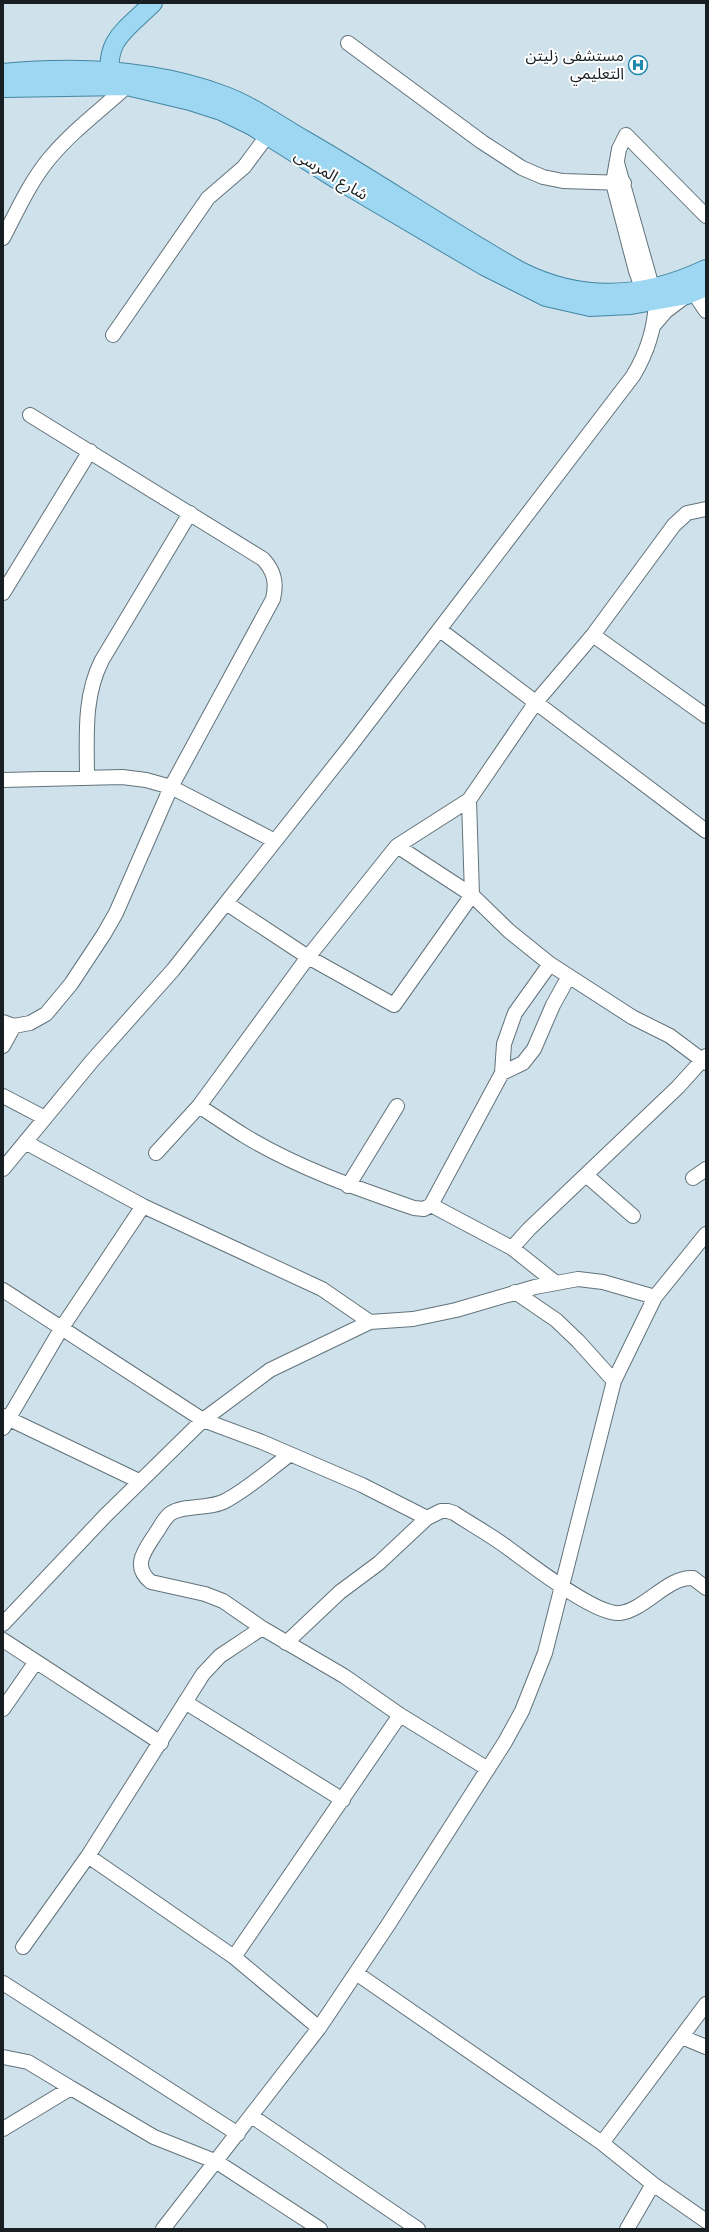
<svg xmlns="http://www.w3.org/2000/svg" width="709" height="2232" viewBox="0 0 709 2232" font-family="Spectral,'Noto Sans Arabic',serif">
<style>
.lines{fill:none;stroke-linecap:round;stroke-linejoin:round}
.minor-casing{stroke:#62727b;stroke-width:16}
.major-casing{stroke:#4486a3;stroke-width:20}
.minor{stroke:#fff;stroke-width:14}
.major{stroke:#9dd7f1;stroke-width:18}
.labels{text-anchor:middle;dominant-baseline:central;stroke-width:4;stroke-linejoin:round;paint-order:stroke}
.poi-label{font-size:16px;fill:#181f22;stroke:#fff;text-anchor:end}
.street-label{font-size:16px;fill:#181f22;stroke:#fff}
</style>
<rect width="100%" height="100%" fill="#cfe2eb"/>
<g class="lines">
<g class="minor-casing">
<path id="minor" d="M 348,43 L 482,142 L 522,168 L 543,177 L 563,181 L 624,183
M 3,238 C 17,211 30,182 49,159 C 72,131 101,110 127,86
M 694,293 L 706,311
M 646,298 L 636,271 L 613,183 L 619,149 L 626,135 L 706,216
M 654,325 L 666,311 L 686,296
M 113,335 L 208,198 L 244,167 L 267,136
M 3,593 L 90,451
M 440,630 L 706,831
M 593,635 L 674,525 L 687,513 L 706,509
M 706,716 L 593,635 L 536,702 L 469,800 L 397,846 L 472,895 L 509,931 L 550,964 L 632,1017 L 670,1036 L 706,1063
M 87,778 C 87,738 83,697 102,660 L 190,513
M 3,780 L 122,777 L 146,780 L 171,787 L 275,841
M 226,903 L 308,957 L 394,1005 L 472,895 L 469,800
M 3,1022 L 14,1026 L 30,1023 L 46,1014 L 71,984 L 104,934 L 116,913 L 171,787 L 273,599 C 277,582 274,571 263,559 L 30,415
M 3,1046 L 14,1026
M 502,1073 L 523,1063 L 534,1049 L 553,1005 L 569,976
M 3,1096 L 45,1118
M 199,1106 C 214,1116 229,1126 245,1136 C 298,1168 356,1188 414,1208 L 424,1209 L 431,1205 L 502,1073 L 504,1044 L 515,1013 L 550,964
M 25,1142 L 143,1206 L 322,1289 L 370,1322 L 413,1319 L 456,1310 L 535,1287 L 578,1279 L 603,1282 L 655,1297
M 156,1153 L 199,1106 L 308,957 L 397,846
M 3,1169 L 92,1061 L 173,970 L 226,903 L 351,745 L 633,376 C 647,353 655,328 656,301 L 617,163
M 586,1175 L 633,1216
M 693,1178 L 706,1169
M 348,1186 L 397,1106
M 431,1205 L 512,1248
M 556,1283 L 512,1248 L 529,1229 L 678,1087 L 706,1056
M 3,1290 L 203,1420 L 262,1442 L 362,1485 L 427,1518
M 515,1292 L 556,1320 L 578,1341 L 614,1381
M 3,1416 L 139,1481
M 3,1428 L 61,1329 L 143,1206
M 289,1455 C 269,1470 249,1488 227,1500 C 210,1510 186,1504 171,1513 C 164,1518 161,1526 156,1533 C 145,1550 131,1566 151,1582 L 205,1594 L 223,1601 L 262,1628 L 344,1676 L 400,1715 L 488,1769
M 3,1624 L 105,1516 L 203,1420 L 270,1370 L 370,1322
M 3,1640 L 161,1743
M 286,1643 L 340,1592 L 379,1563 L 427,1518 L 441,1511 L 448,1511 L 454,1513 C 472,1525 491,1535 508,1548 C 529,1563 596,1616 620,1613 C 645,1610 668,1576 693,1578 L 706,1588
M 185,1702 L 343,1800
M 3,1709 L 35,1663
M 88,1856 L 234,1957 L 319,2028
M 23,1947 L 88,1856 L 203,1674 L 220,1656 L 262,1628
M 234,1957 L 400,1715
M 356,1973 L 602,2143 L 653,2184 L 627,2229
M 3,1983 L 238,2134
M 682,2037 L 706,2047
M 3,2057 L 28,2062 L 71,2088
M 253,2117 L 418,2229
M 3,2129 L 71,2088 L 154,2137 L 217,2162 L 320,2229
M 602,2143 L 706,2004
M 653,2184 L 706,2221
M 163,2229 L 319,2028 L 388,1925 L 505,1742 L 522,1711 L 545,1653 L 614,1381 L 655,1297 L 706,1234"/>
</g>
<g class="major-casing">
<path id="major" d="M 3,73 C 76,66 154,69 223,95 C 251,105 277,124 303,139 C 376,181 446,229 520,271 C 581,302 645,298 706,269
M 111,82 C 103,40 126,30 153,3
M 3,88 L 127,86 L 190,101 L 221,111 L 252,126 L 336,179 L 484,266 L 546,297 L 590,307 L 631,305 L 687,295 L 706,287"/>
</g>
<use href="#minor" class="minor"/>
<use href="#major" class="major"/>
</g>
<defs>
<g id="hospital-ring" transform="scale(1)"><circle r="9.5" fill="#fff" stroke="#1e88af" stroke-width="1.5"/><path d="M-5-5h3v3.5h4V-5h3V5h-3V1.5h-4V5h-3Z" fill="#1e88af"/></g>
</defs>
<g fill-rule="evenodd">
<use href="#hospital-ring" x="638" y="65"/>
</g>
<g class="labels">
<g class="poi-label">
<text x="624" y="56">مستشفى زليتن<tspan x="624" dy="18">التعليمي</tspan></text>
</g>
<g class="street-label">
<text transform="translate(331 175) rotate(31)">شارع المرسى</text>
</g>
</g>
<rect width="709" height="2232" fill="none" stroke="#181f22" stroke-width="8"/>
</svg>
